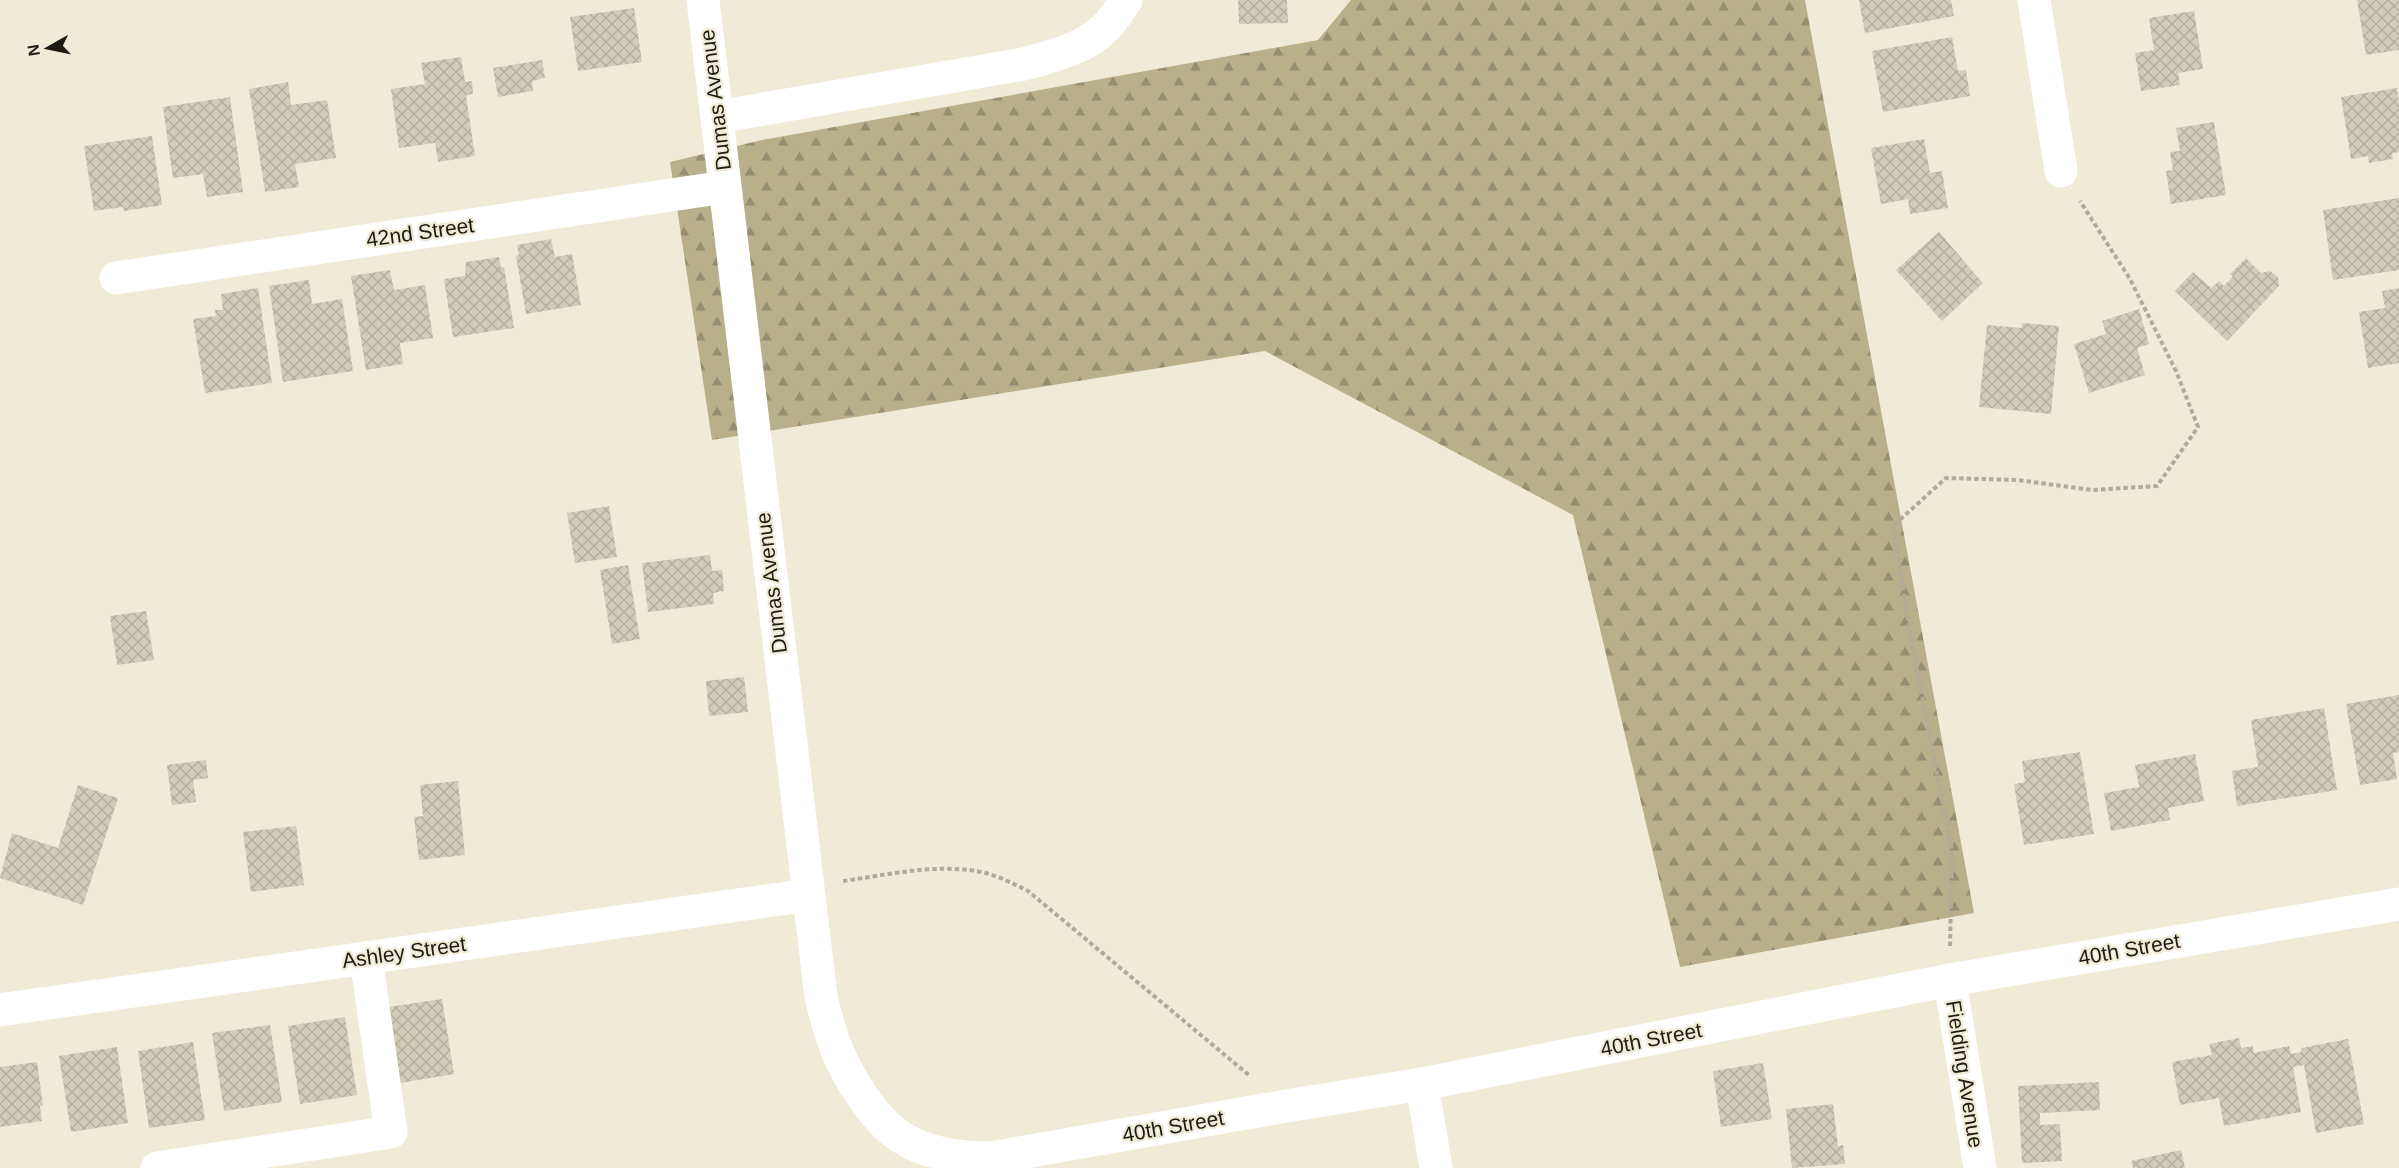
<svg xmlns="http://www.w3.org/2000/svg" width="2399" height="1168" viewBox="0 0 2399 1168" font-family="Arial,sans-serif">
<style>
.forest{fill:url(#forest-firs)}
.building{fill:url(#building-cross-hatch)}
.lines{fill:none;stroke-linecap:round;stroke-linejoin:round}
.path{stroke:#afab9a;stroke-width:4;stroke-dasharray:4.5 3;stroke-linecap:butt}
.minor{stroke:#fff;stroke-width:33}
.labels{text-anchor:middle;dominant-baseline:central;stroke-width:4.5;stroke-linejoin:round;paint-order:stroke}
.street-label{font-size:21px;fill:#1d1b13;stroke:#f0ebd6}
</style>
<defs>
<pattern id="forest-firs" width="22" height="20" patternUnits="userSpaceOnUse" patternTransform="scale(1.5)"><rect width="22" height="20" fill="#b8b08a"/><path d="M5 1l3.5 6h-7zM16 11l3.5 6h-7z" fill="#958e70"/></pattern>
<pattern id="building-cross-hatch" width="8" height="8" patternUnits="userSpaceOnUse" patternTransform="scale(1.5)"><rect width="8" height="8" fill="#d1ccb7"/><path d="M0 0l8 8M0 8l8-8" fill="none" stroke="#b3af9c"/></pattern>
</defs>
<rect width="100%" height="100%" fill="#f0ebd6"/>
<path class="forest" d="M 1351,0 L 1805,0 L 1974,913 L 1680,967 L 1573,515 L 1265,351 L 712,440 L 670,162 L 762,140 L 1318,40 Z"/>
<path class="building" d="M 1238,0 L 1287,0 L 1288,23 L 1239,24 Z
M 1859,0 L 1951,0 L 1954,16 L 1865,33 Z
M 2357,0 L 2399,0 L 2399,50 L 2366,55 Z
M 634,8 L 642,62 L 578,71 L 570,17 Z
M 2194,11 L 2203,69 L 2178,73 L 2180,85 L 2141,91 L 2135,53 L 2154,50 L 2149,18 Z
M 1952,37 L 1958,71 L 1966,70 L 1970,96 L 1883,112 L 1872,51 Z
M 461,57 L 465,82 L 472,81 L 473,94 L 466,95 L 475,156 L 438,162 L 435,143 L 399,148 L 391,89 L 425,84 L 421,63 Z
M 542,60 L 545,78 L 532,81 L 533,91 L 498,97 L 493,68 Z
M 288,82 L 291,105 L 327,100 L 336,158 L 295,164 L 299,187 L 265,192 L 249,89 Z
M 2397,88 L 2399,104 L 2399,152 L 2392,153 L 2393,159 L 2369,163 L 2368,156 L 2351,159 L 2341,97 Z
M 230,97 L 243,192 L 207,197 L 203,174 L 173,178 L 163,107 Z
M 2214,122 L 2226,195 L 2171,204 L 2166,171 L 2173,170 L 2170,152 L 2180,151 L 2176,128 Z
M 152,136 L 162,205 L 124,211 L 123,207 L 94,211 L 84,146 Z
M 1924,139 L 1930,173 L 1942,171 L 1948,208 L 1910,214 L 1908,199 L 1881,204 L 1871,148 Z
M 2399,198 L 2399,270 L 2333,280 L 2323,210 Z
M 1939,232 L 1983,283 L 1942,321 L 1896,270 Z
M 551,239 L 555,257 L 572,254 L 581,305 L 526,314 L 516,256 L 519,255 L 517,245 Z
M 499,257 L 501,268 L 504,267 L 514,328 L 453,337 L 444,279 L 465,276 L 466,262 Z
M 2246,258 L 2261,273 L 2270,271 L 2278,277 L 2279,286 L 2227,341 L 2175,291 L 2193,272 L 2211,288 L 2219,281 L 2224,286 L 2233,276 L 2230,274 Z
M 390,270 L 394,290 L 425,285 L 433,338 L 400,343 L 403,364 L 366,370 L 351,276 Z
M 309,280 L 312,304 L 342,299 L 353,371 L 283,382 L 269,286 Z
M 258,288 L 272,383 L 205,393 L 193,319 L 216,316 L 215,310 L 223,310 L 221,294 Z
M 2399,288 L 2399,363 L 2368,368 L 2359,312 L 2385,308 L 2382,291 Z
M 2139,309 L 2149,344 L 2137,348 L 2145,375 L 2089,393 L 2074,344 L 2106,334 L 2102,321 Z
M 2022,323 L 2059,326 L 2051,414 L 1979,407 L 1987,325 L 2022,328 Z
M 609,506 L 617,557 L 575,563 L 567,513 Z
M 710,555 L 712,571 L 722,570 L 724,591 L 713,593 L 714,604 L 648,612 L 642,563 Z
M 628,565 L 640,639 L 612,644 L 600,570 Z
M 146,611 L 154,660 L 117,665 L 110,616 Z
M 744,677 L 748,712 L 709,716 L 706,681 Z
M 2399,695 L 2399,752 L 2393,753 L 2397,779 L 2360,785 L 2346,704 Z
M 2324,708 L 2337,790 L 2237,806 L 2232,771 L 2258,767 L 2251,720 Z
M 2080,752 L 2094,834 L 2024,845 L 2014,784 L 2025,782 L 2022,761 Z
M 2195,754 L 2204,801 L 2168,808 L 2170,820 L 2111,831 L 2104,793 L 2139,787 L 2135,765 Z
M 206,760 L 208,778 L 193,780 L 196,802 L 172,805 L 167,765 Z
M 458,781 L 465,855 L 419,860 L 414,817 L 423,816 L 420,785 Z
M 78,785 L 118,798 L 83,905 L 0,878 L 12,833 L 58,848 Z
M 296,826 L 304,885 L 251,892 L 243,832 Z
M 442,999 L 454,1074 L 394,1084 L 382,1008 Z
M 345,1017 L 357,1095 L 300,1104 L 288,1026 Z
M 270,1025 L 282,1102 L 224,1111 L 212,1033 Z
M 2239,1038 L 2241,1048 L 2253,1046 L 2254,1053 L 2289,1046 L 2291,1054 L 2301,1052 L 2301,1048 L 2348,1039 L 2364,1124 L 2316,1133 L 2304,1065 L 2293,1067 L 2301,1112 L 2224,1126 L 2219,1098 L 2180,1105 L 2172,1062 L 2212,1055 L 2209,1044 Z
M 193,1042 L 205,1120 L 149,1128 L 138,1051 Z
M 117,1047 L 128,1123 L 71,1132 L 59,1056 Z
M 37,1062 L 43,1106 L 40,1106 L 42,1121 L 0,1127 L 0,1067 Z
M 1763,1063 L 1772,1119 L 1721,1127 L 1713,1071 Z
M 2099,1082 L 2100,1110 L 2040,1113 L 2040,1125 L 2060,1124 L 2062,1161 L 2022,1163 L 2018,1086 Z
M 1833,1104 L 1838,1146 L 1843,1145 L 1845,1164 L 1792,1168 L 1786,1109 Z
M 2181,1150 L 2185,1168 L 2133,1168 L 2131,1161 Z"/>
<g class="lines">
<path class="path" d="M 843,881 C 887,875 932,864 976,871 C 995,874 1012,883 1028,891 L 1250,1076
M 1950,946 L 1952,851 L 1912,644 L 1893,526 L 1946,478 L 2018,480 L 2092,490 L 2157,486 L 2198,427 L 2176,371 L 2130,279 L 2080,201"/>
<path class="minor" d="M 703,0 L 821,997 C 825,1013 829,1030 835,1045 C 847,1077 876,1124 906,1140 C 931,1155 962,1158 991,1158 L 1286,1106 L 1422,1084 L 1950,980 L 2399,904
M 2034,0 L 2061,171
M 717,117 L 1024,64 C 1052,56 1085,49 1106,27 C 1114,19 1120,9 1126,0
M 116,278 L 725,187
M 1950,980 L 1980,1168
M 0,1010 L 808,895
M 1422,1084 L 1436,1168
M 157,1168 L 391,1132 L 366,958"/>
</g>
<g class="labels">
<g class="street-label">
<text transform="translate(715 100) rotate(-97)">Dumas Avenue</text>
<text transform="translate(420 232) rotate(-8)">42nd Street</text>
<text transform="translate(771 583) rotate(-97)">Dumas Avenue</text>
<text transform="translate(2129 949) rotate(-10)">40th Street</text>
<text transform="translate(404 952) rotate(-8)">Ashley Street</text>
<text transform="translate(1651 1039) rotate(-11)">40th Street</text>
<text transform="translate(1965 1074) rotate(81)">Fielding Avenue</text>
<text transform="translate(1173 1126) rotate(-10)">40th Street</text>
</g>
</g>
<g transform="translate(48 48) rotate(261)" stroke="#f0ebd6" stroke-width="4.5" paint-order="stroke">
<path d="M0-4.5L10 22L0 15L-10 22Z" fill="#1d1b13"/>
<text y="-9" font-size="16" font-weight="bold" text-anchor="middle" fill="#1d1b13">N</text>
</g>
</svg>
